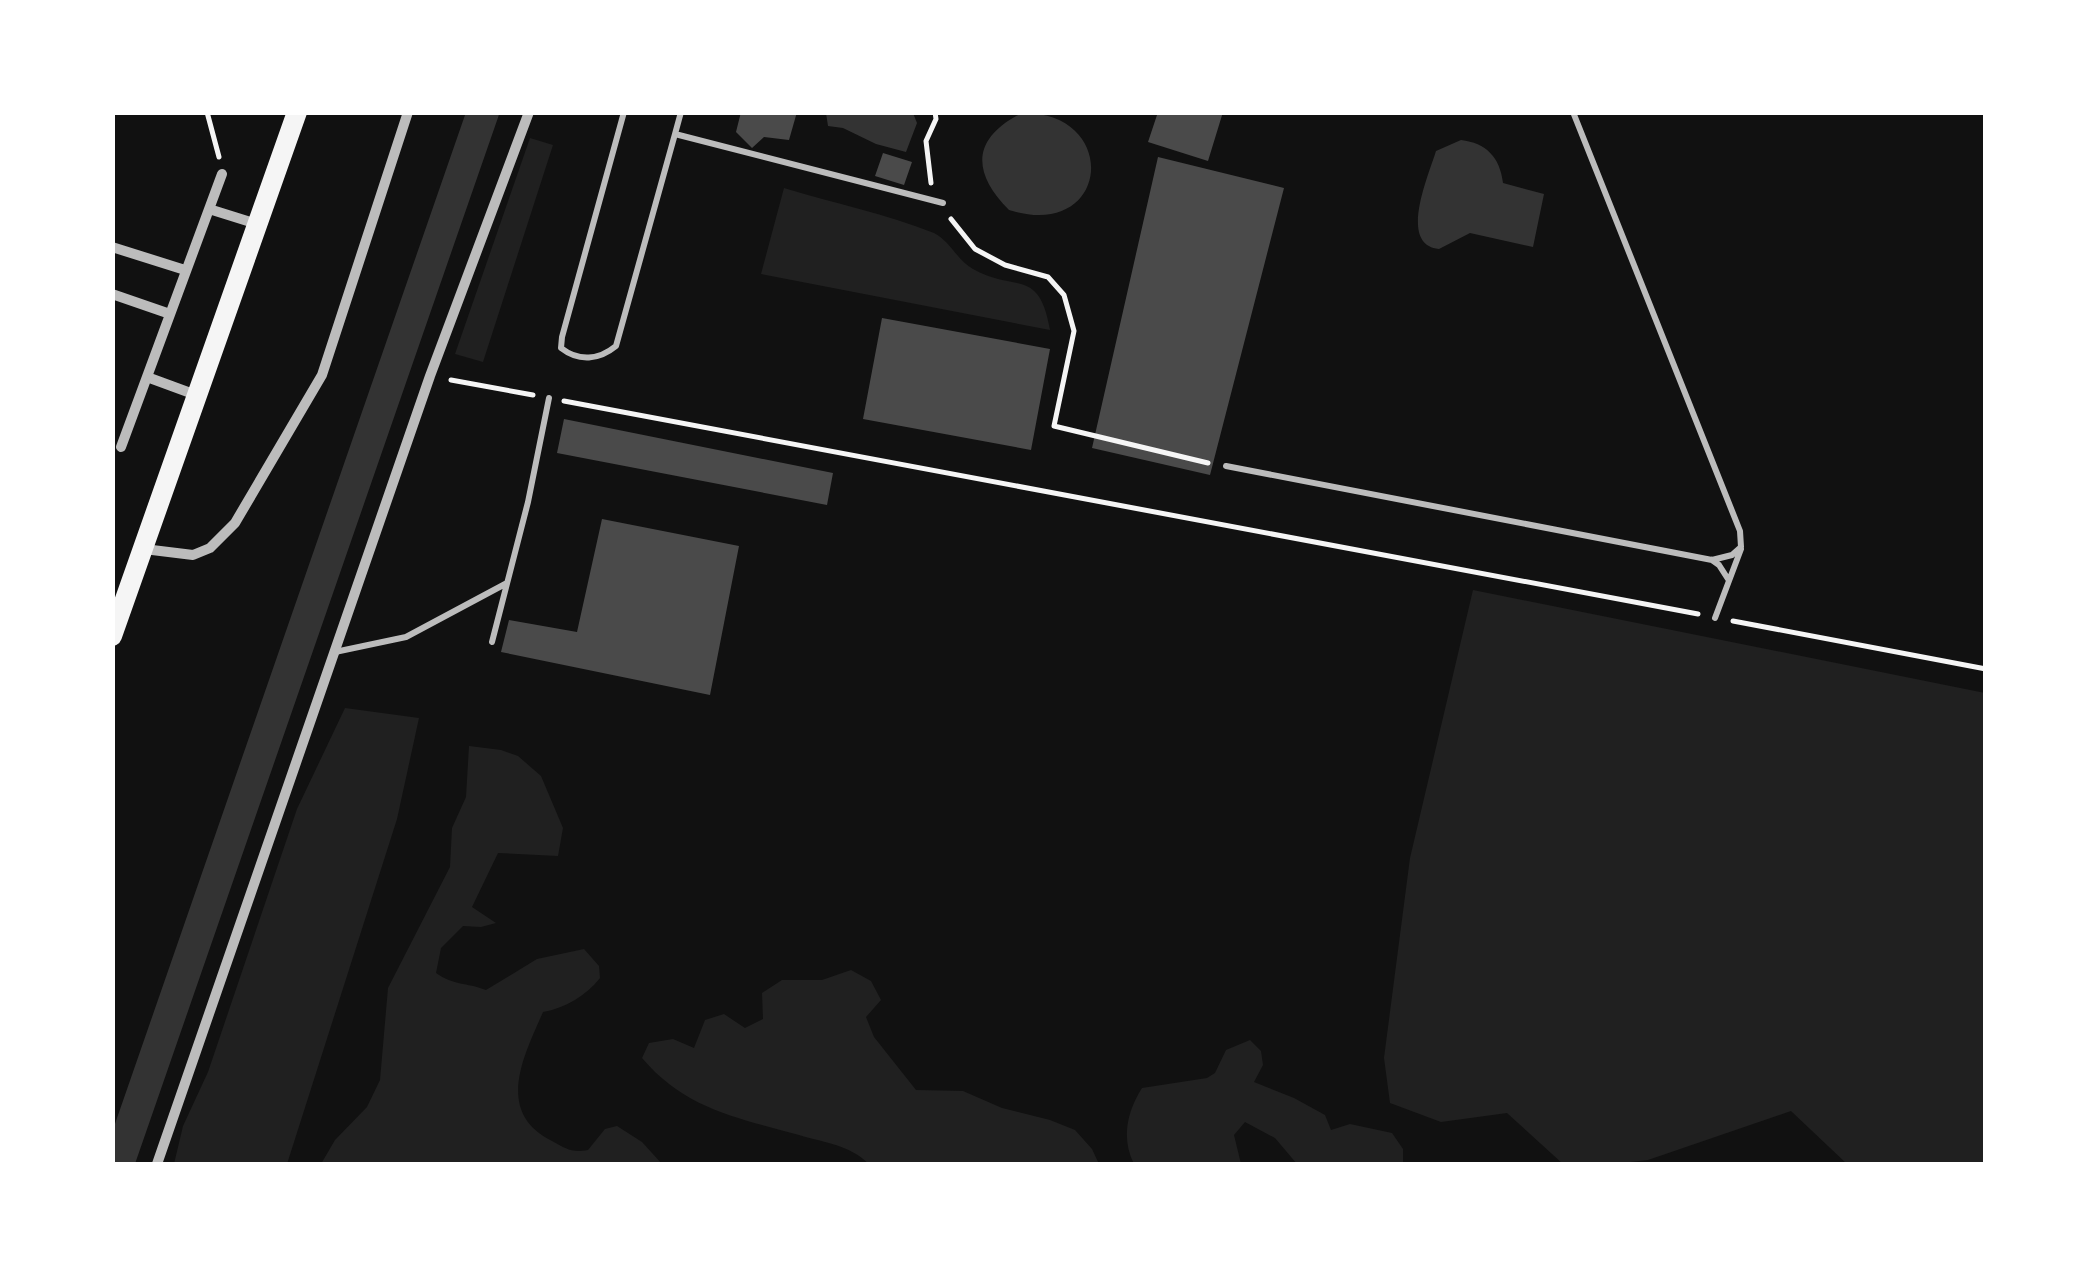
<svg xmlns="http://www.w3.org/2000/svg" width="2098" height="1277" viewBox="0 0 2098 1277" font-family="Quicksand,sans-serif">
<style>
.green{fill:#202020}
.water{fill:#333}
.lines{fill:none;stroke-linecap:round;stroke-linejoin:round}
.canal{stroke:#333;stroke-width:32}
.building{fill:#4a4a4a}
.path{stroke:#f5f5f5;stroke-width:5}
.service{stroke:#bcbcbc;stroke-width:6}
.minor{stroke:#bcbcbc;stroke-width:10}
.primary{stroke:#f5f5f5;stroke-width:20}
</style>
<rect width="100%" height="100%" fill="#111"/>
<path class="green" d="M 530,138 L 553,145 L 483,362 L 455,354 Z
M 784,188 C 833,203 886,214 934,233 C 949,240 958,261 973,269 C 1016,293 1039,267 1050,330 L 761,274 Z
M 1473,590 L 1985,693 L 1985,1164 L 1847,1164 L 1791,1111 L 1648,1160 L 1613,1164 L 1563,1164 L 1507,1113 L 1441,1122 L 1390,1103 L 1384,1058 L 1410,858 Z
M 345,708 L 419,718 L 397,819 L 287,1164 L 174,1164 L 183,1126 L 208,1072 L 297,809 Z
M 469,746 L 501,750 L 518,756 L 541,776 L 563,828 L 558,856 L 498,853 L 472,907 L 496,923 L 481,927 L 463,926 L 441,948 L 436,973 C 455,986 465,982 486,990 L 537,959 L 584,949 L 599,966 L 600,978 C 586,996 565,1008 543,1012 C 524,1056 494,1112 552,1141 C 567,1149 571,1153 588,1150 L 605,1129 L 617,1126 L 642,1142 L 662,1164 L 321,1164 L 335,1140 L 367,1107 L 380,1080 L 388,988 L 450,867 L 452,828 L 466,797 Z
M 851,970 L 871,981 L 881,1000 L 866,1017 L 874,1037 L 916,1090 L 963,1091 L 1002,1108 L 1050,1120 L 1075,1130 L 1092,1149 L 1099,1164 L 869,1164 C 848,1144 825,1143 799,1135 C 738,1118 685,1109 642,1058 L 649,1043 L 673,1039 L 694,1048 L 705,1020 L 724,1014 L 745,1028 L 763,1019 L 762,993 L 782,980 L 822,980 Z
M 1250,1040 L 1261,1051 L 1263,1065 L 1254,1082 L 1294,1098 L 1325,1115 L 1331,1130 L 1350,1124 L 1392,1133 L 1403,1149 L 1403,1164 L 1297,1164 L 1275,1138 L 1245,1122 L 1234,1135 L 1241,1164 L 1134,1164 C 1121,1138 1127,1112 1142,1088 L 1207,1078 L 1215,1073 L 1226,1050 Z"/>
<path class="water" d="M 826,113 L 913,113 L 917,123 L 906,152 L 876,144 L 843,128 L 828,126 Z
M 1022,113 C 1121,111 1111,242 1009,210 C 971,172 972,138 1022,113 Z
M 1461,140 C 1486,143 1500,157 1503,183 L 1544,194 L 1533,247 L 1470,233 L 1439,249 C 1398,245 1428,177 1436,151 Z"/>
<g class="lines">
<path class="canal" d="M 118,1164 L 483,112"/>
</g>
<path class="building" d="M 741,112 L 797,112 L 789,140 L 764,137 L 752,148 L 736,132 Z
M 1158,112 L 1223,112 L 1208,161 L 1148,142 Z
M 883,153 L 912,162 L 904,185 L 875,176 Z
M 1158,157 L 1284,188 L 1210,475 L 1092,448 Z
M 882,318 L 1050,349 L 1031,450 L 863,419 Z
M 564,419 L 833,473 L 827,505 L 557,453 Z
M 602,519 L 739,546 L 710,695 L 501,652 L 509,620 L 577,632 Z"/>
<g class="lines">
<path class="path" d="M 207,112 L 219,157
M 931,183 L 926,141 L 936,119 L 935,112
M 951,219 L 975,249 L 1005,265 L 1048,277 L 1064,295 L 1074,331 L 1054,426 L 1208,463
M 451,380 L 533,395
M 564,401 L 1698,614
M 1733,621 L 1986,669"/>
<path class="service" d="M 624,112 L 562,337 L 561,348 C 579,362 599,360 616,346 L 675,134
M 681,112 L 675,134 L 943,203
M 1226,466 L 1712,560 L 1732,555 L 1741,547 L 1740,531 L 1573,112
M 1712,560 L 1719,565 L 1728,579
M 1715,618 L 1741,549
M 492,642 L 528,502 L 549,398
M 335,652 L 406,637 L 507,583"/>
<path class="minor" d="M 209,209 L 257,224
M 112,247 L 185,270
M 112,294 L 170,314
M 147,377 L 196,395
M 121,447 L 222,174
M 144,549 L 193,555 L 210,548 L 235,523 L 322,375 L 408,112
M 157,1164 L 430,376 L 529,112"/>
<path class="primary" d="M 112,636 L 297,112"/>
</g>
<rect width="2098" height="1277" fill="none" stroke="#ffffff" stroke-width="230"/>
</svg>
